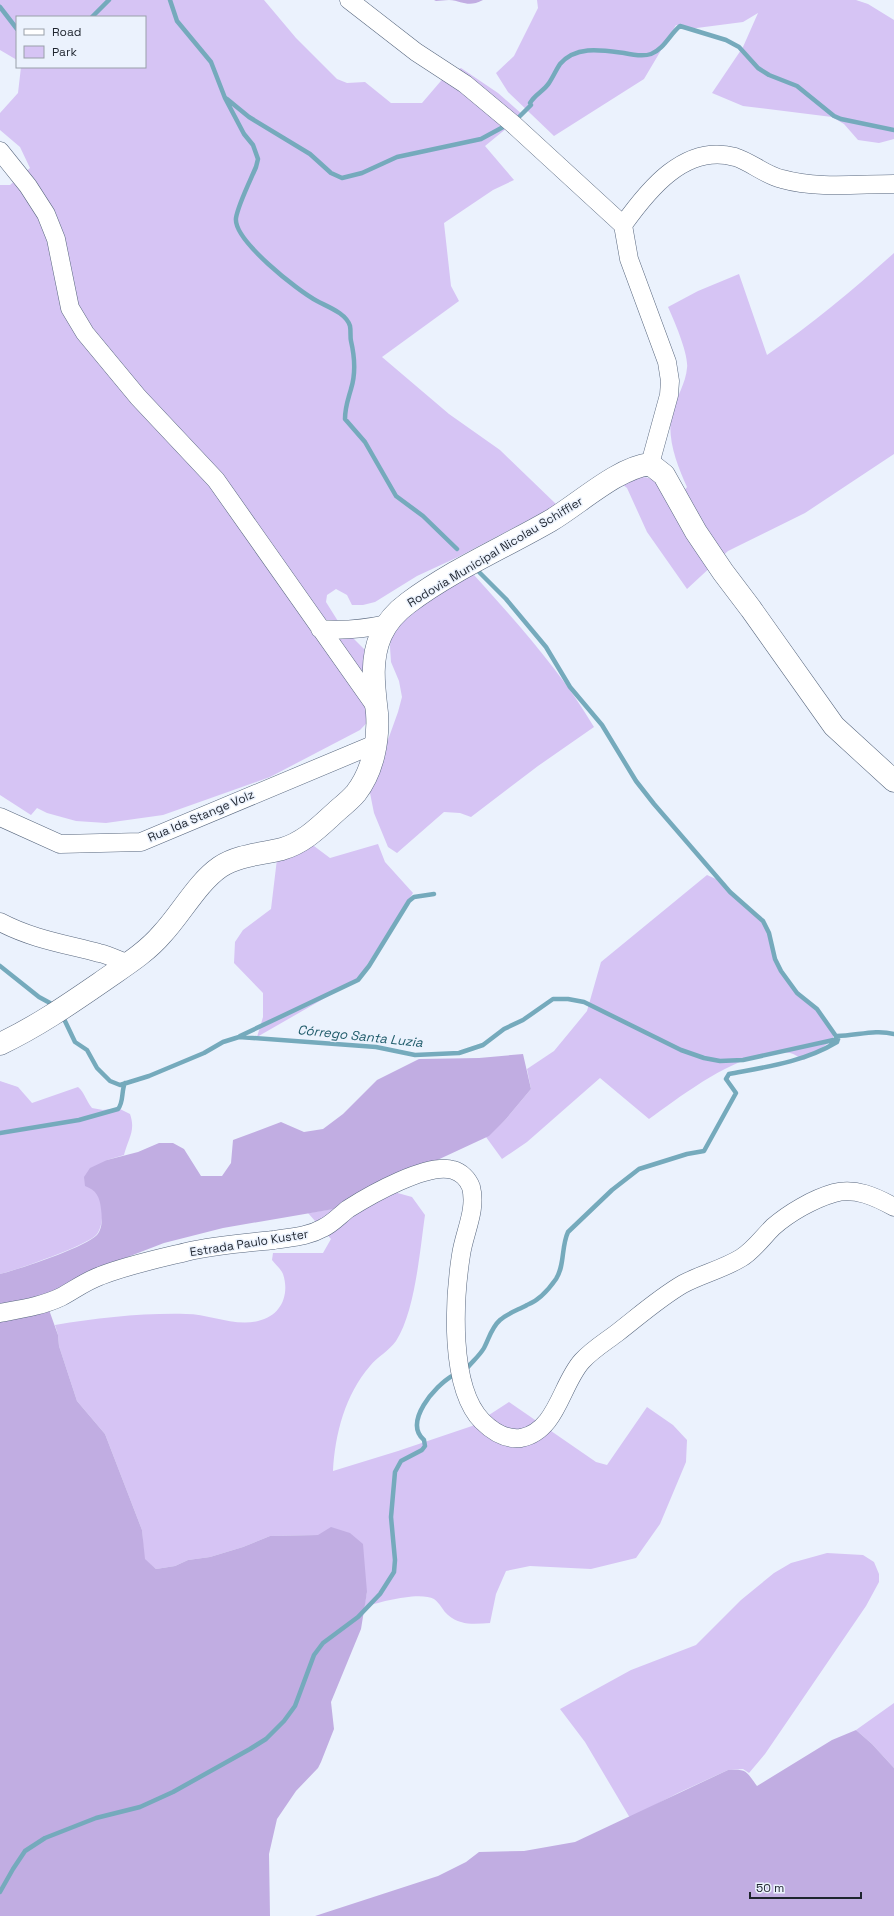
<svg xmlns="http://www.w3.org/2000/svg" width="894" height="1916" viewBox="0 0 894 1916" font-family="'Space Grotesk',sans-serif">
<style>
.green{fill:#d6c4f4}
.forest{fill:#c1ade2}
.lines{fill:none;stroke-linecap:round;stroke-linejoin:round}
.stream{stroke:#75aabc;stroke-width:4.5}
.street-casing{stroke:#59687f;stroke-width:19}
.secondary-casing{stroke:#59687f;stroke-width:23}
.street{stroke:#fff;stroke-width:18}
.secondary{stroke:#fff;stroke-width:22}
.labels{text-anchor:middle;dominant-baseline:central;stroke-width:3;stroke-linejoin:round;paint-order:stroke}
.street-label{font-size:12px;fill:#1e242e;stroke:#ebf2fd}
.water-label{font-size:13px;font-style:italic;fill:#1f5b6a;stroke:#ebf2fd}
</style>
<rect width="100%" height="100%" fill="#ebf2fd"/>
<path class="green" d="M 0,0 L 264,0 L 296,38 L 337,79 L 347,83 L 365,82 L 391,103 L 422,103 L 446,75 L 461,68 L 498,93 L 523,115 L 485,146 L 514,180 L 493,190 L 444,223 L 451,286 L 459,301 L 382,357 L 449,414 L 500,450 L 557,505 L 458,557 L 417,576 L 375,602 L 363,605 L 352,605 L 347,595 L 336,589 L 327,595 L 326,602 L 341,626 L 365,650 L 382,707 L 360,730 L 270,777 L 163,815 L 106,823 L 76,821 L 47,813 L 37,808 L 31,815 L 0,795 L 0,185 L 10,185 L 30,168 L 20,147 L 0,130 L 0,113 L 18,93 L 21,67 L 145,67 L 145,17 L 17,17 L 17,60 L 0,50 Z
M 537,0 L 856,0 L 868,4 L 894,20 L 894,139 L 879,143 L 858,140 L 844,124 L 832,117 L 743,106 L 712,93 L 743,47 L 758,13 L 743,22 L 689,29 L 676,25 L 644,79 L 554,136 L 508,92 L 496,73 L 514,56 L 538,8 Z
M 894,253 L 894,454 L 805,513 L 728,551 L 687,589 L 647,532 L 627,488 L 617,480 C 648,472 656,480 680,496 L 687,487 C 677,465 666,437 672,412 C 676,398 686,383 687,368 C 689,355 674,320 668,307 L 698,291 L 739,274 L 767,355 C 812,324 853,290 894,253 Z
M 465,565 C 511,616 559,668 594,727 L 538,766 L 471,817 L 460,813 L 444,812 L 397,853 L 388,847 L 374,813 L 369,788 L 381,751 L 389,737 L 398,712 L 402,697 L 399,681 L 391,662 L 390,647 L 391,628 Z
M 310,843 L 330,858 L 378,844 L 385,862 L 413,893 L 358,979 L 257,1037 L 263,1017 L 263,993 L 234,963 L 235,942 L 243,930 L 271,909 L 277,859 Z
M 707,875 L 725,883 L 736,899 L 750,912 L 761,916 L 768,932 L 775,961 L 788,982 L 804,997 L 833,1029 L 833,1040 L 804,1060 C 800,1058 795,1054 790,1053 C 745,1046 685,1093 649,1119 L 600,1078 L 527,1142 L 502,1159 L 486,1137 L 506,1119 L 531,1089 L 527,1069 L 554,1051 L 587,1011 L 601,962 Z
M 0,1081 L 18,1087 L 32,1103 L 78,1087 C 85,1093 86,1101 92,1108 L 103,1110 L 118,1108 L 130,1114 C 136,1131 128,1139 124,1155 L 107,1160 L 92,1188 C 95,1191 98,1195 100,1198 C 104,1207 103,1226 97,1234 C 89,1245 16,1270 0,1274 Z
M 394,1192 L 412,1197 L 425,1215 C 420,1250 415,1312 396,1341 C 389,1351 377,1357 370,1366 C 345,1395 335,1434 333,1471 L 398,1451 L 472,1426 L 509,1402 L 596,1462 L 607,1465 L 647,1407 L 673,1425 L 687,1440 L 686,1462 L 660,1524 L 636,1558 L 591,1569 L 530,1566 L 506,1571 L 496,1594 L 490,1623 C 475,1624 461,1626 448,1615 C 443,1611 440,1603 434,1599 C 420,1591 379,1602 364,1607 L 367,1592 L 319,1535 L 270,1536 L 243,1547 L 210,1557 L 188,1560 L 175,1566 L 156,1569 L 144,1559 L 142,1530 L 105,1434 L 77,1401 L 59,1346 L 58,1335 L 55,1325 C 98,1318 141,1313 186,1314 C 209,1314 235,1327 258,1321 C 281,1316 290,1295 283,1274 C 281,1269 275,1264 272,1260 L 273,1253 L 323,1253 L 331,1239 L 308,1213 L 357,1205 Z
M 827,1553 L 863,1555 L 874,1562 L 879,1574 L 879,1582 L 866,1606 L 765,1754 L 749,1773 L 743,1769 L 728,1770 L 678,1793 L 630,1818 L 585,1742 L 560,1709 L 631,1670 L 696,1645 L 741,1600 L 774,1573 L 791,1563 Z
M 894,1703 L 894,1768 L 872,1744 L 856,1730 Z"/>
<path class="forest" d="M 434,0 L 483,0 C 468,8 463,1 449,0 C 444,0 440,1 436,1 Z
M 523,1054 L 531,1089 L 506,1119 L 489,1136 L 418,1169 L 357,1205 L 223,1228 L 164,1243 L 112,1263 L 48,1307 L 58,1335 L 59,1346 L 77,1401 L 105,1434 L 142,1530 L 145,1559 L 156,1569 L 175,1566 L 188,1560 L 210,1557 L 243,1547 L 270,1536 L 318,1535 L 331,1527 L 350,1533 L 363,1544 L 367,1592 L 361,1629 L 331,1702 L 334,1729 L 321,1762 L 318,1768 L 296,1791 L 277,1819 L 269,1854 L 270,1916 L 0,1916 L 0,1274 C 17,1270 86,1247 97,1235 C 103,1228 102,1217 101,1209 C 100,1197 96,1190 85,1186 L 84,1177 L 90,1168 L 107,1160 L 138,1152 L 159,1143 L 173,1143 L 184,1149 L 201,1176 L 222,1176 L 231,1163 L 233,1140 L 281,1122 L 304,1132 L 323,1129 L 343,1114 L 377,1080 L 419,1059 L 479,1058 Z
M 856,1730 L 872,1744 L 894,1768 L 894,1916 L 315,1916 L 438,1876 L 466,1862 L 479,1852 L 524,1851 L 575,1842 L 728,1770 C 747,1769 746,1771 757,1786 L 832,1740 Z"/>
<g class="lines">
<path class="stream" d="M 170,0 L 177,21 L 211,62 L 225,98 L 244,134 L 253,145 L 258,159 L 256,167 C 250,181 238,205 236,218 C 233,240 298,291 317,301 C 328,307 346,313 350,326 C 351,331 350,337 351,341 C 355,358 356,373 351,389 C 348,400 345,407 345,419 L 365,442 L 396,496 L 423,516 L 457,549
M 0,7 L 17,29
M 92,17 L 109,0
M 227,99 L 249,117 L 310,154 L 331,173 L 342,178 L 362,173 L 397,157 L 481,139 L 505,126
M 520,116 L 531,105 L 530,103 C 535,94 544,91 549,83 C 553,77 556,70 560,64 C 576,45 602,50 624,53 C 633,55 643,57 651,54 C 664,49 670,34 680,26 L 726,40 L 739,47 L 758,68 L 769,75 L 797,86 L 834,116 L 841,119 L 894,130
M 476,569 L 506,599 L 546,647 L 570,687 L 602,725 L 636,781 L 654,804 L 730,892 L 763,921 L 769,933 L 775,959 L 781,971 L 797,993 L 817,1009 L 838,1039
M 0,966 L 39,997 L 50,1003
M 64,1019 L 75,1042 L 87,1050 L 97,1068 L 110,1081 L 120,1085 L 149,1076 L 204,1053 L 223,1042 L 239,1037 L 376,1047 L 415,1055 L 459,1053 L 483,1045 L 504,1029 L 523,1020 L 553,999 L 568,999 L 584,1002 L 681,1050 L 704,1058 L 720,1061 L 743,1060 L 838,1039
M 240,1036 L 358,980 L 369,966 L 409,901 L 414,897 L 434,894
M 837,1036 C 856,1036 875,1029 894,1034
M 0,1133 L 79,1120 L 118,1109 C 124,1102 121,1091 125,1083
M 468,1367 C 473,1361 480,1355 484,1348 C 489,1339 491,1328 500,1320 C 508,1313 518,1310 527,1305 C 538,1301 549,1289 556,1279 C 565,1265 561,1247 568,1232 L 612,1190 L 639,1169 L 687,1154 L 704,1151 L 736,1093 L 726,1079 L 729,1074 C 766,1067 804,1062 837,1042 L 838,1039
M 0,1892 L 13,1869 L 25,1851 L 45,1838 L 96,1818 L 140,1807 L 173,1792 L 250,1749 L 266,1739 L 284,1721 L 295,1706 L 314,1655 L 323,1643 L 358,1617 L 380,1594 L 394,1572 L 395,1560 L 391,1517 L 395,1472 L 401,1461 L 422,1450 L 425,1446 L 424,1440 C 403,1422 435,1386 452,1376"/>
<g class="street-casing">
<path id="street" d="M 349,0 L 416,52 L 465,84 L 513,124 L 623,225
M 0,151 L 28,186 L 46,214 L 56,239 L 70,308 L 85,333 L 138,397 L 216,480 L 376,707
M 650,464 L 669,395 L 670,381 L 667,362 L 629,259 L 623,225 C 648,190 685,143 735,157 C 751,162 765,175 782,179 C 817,189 858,184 894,184
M 320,629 C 343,631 364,629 387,624
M 0,817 L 60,844 L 141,842 L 375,744
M 0,922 C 32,939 65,944 99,953 C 109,955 118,960 128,964
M 0,1313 C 21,1309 42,1306 61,1297 C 74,1290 86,1281 100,1276 C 128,1265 157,1259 186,1252 C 215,1245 245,1243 274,1240 C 292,1237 307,1237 323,1228 C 332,1224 340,1215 348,1209 C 370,1195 428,1162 453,1170 C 461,1172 468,1179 471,1187 C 477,1210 464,1233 461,1255 C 454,1300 449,1387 482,1421 C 492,1431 505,1440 521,1438 C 557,1431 561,1384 582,1361 C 592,1350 605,1342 617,1333 C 639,1316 659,1298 683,1284 C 702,1274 723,1269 741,1258 C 753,1251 763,1237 773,1227 C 789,1213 813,1199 834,1193 C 855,1187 876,1197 894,1207"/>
</g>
<g class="secondary-casing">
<path id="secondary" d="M 0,1044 C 36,1027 68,1005 100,983 C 121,968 145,954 162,934 C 181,914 197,883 220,867 C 238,855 262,854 282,849 C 306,842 322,824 339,809 C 345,804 351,799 356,793 C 373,771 379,740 377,713 C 374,687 370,660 381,635 C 387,622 397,611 408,603 C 452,570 503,548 550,521 C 579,504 617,468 650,464 L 664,475 L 696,532 L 723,572 L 751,609 L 834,726 L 894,781"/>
</g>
<use href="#street" class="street"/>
<use href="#secondary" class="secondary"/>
</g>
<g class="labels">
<g class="street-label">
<text transform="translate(495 552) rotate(-31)">Rodovia Municipal Nicolau Schiffler</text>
<text transform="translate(201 816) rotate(-23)">Rua Ida Stange Volz</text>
<text transform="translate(249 1243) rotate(-9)">Estrada Paulo Kuster</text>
</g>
<g class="water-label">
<text transform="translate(360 1036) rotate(6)">Córrego Santa Luzia</text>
</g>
</g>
<rect x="16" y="16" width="130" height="52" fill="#ebf2fd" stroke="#99a0aa"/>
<rect x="24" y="29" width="20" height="6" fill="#ffffff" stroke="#99a0aa"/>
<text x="52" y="36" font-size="12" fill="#1e242e">Road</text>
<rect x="24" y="46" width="20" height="12" fill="#d6c4f4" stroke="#99a0aa"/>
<text x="52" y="56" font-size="12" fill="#1e242e">Park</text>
<path d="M750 1892v6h111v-6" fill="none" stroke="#1e242e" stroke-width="2"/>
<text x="756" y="1892" font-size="12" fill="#1e242e" stroke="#ebf2fd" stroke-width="3" paint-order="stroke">50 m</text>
</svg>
